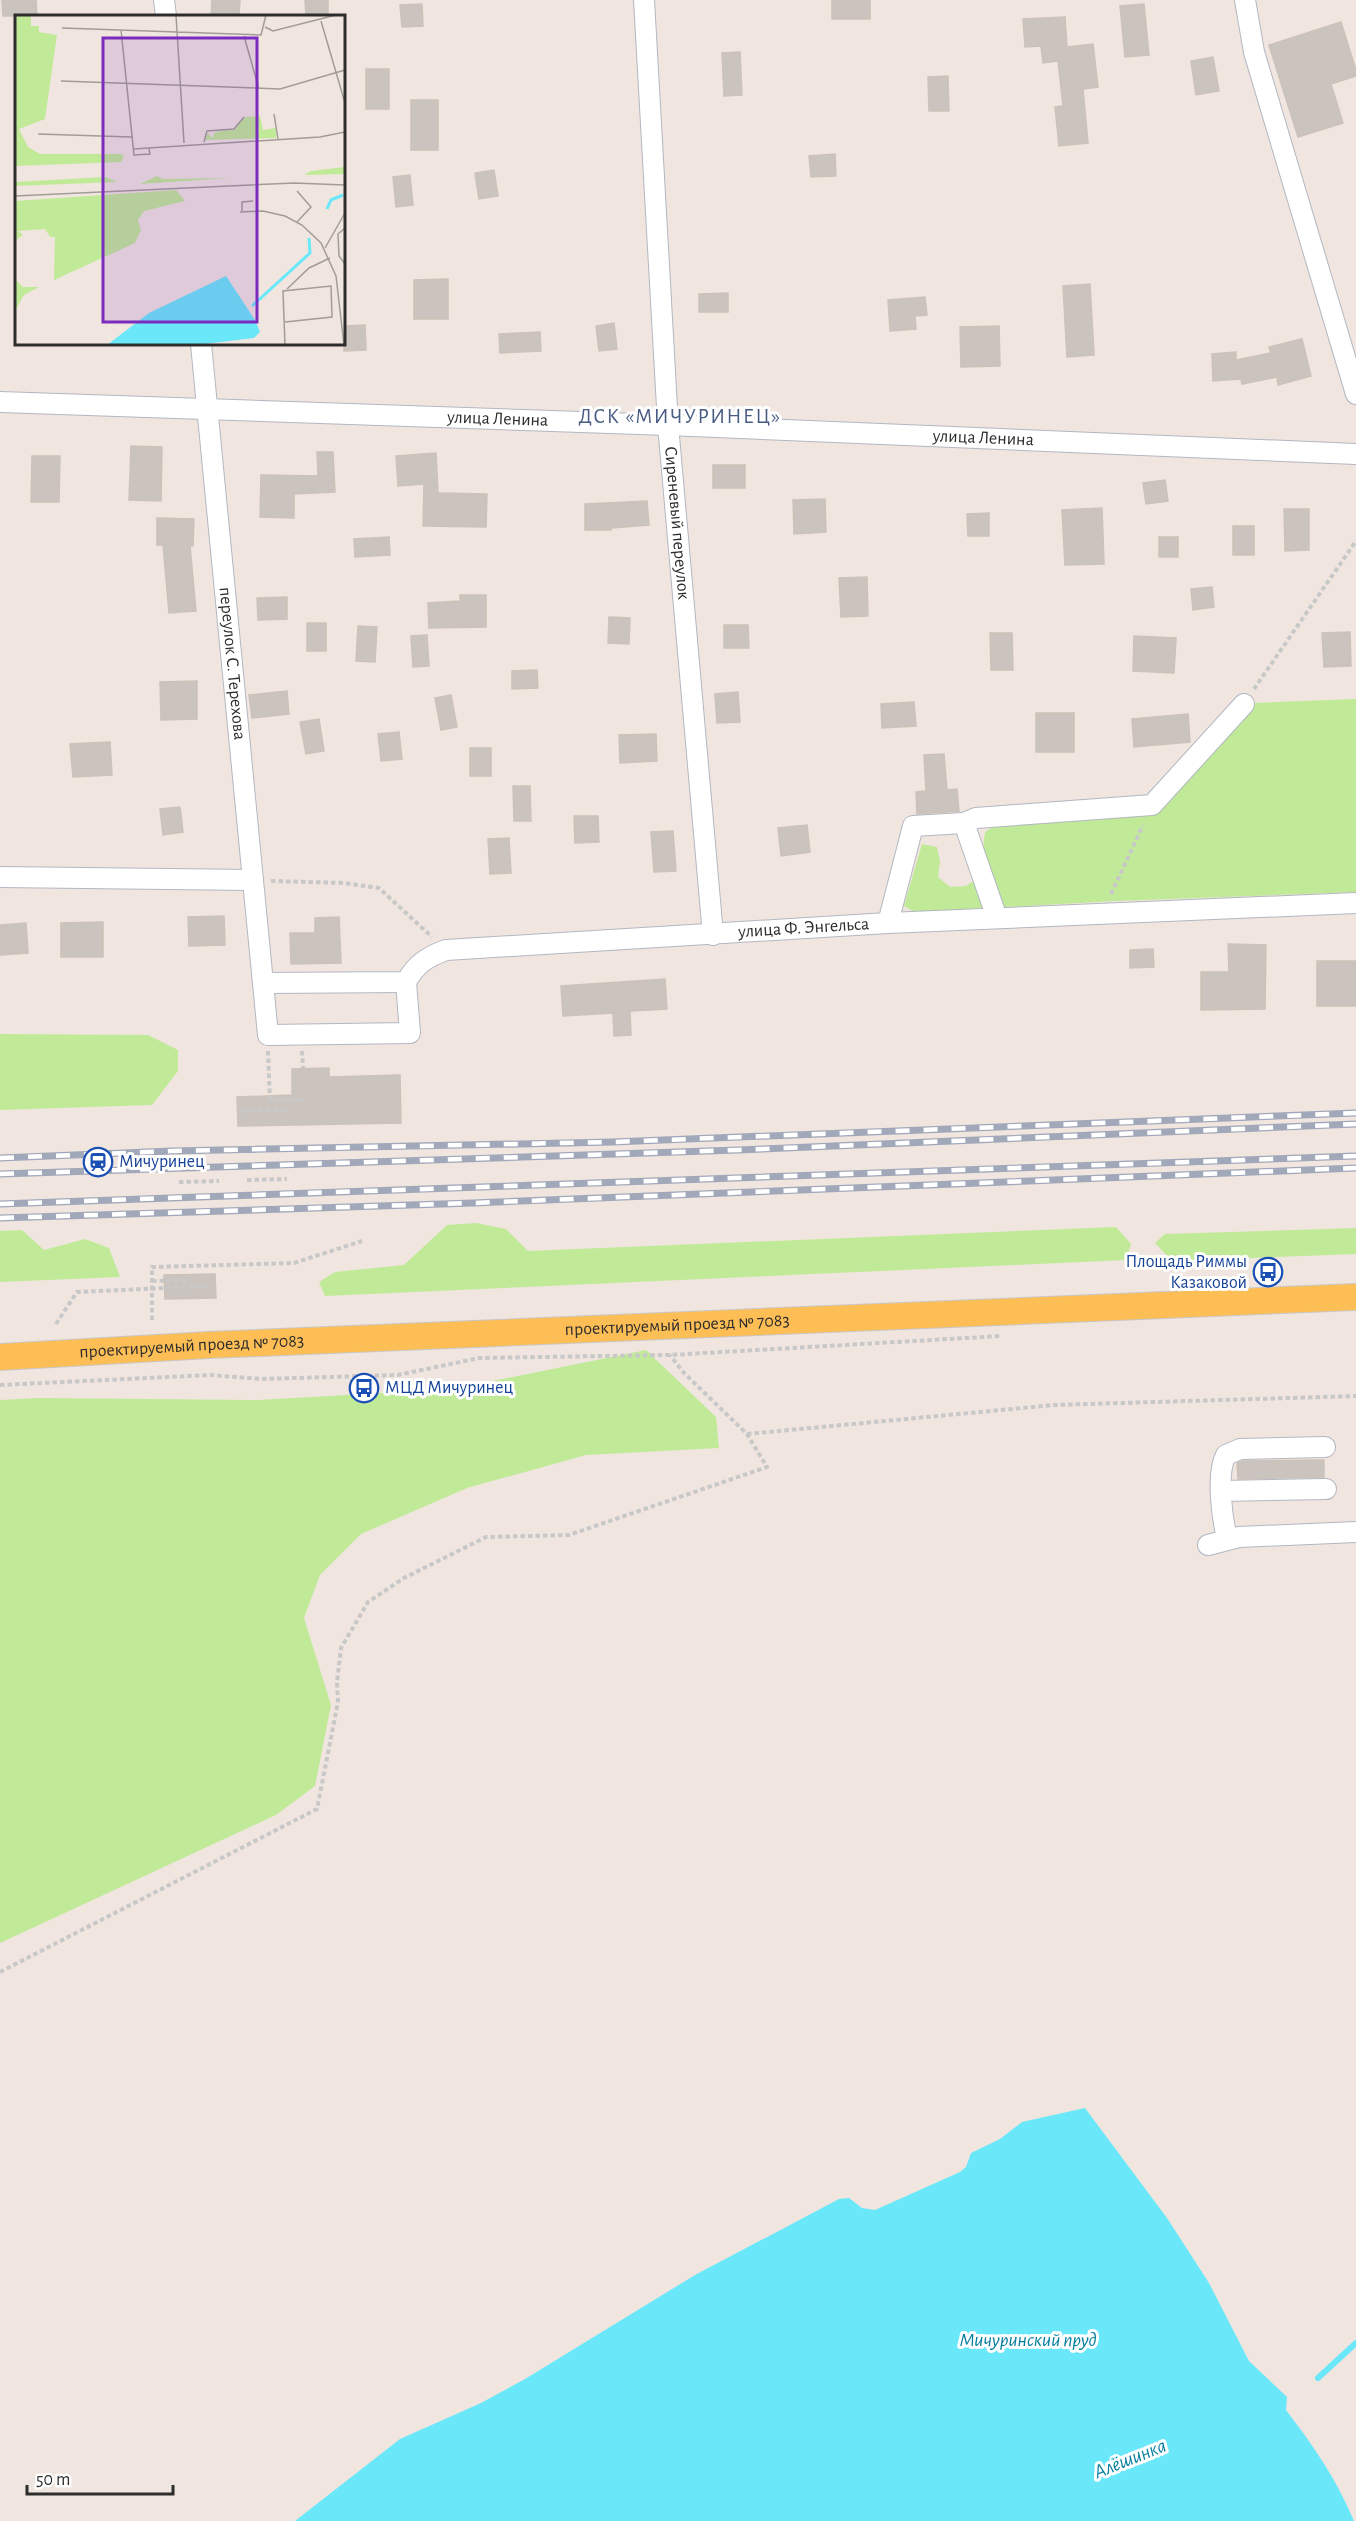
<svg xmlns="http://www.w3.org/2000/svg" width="1356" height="2521" viewBox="0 0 1356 2521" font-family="'Alegreya Sans',sans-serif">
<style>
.green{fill:#c0ea97}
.water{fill:#6ae8fa}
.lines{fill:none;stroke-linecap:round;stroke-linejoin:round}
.stream{stroke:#6ae8fa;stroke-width:6}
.building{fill:#cbc3be;stroke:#ccc2b8;stroke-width:1.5}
.minor-casing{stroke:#b3b7c2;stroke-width:22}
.major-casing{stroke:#c8c8c8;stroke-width:28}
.path{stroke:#c8c8c8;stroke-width:4;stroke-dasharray:4.5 3;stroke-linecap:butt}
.minor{stroke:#fff;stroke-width:20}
.major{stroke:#fdbe56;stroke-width:26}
.rail-casing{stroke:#a1a8b9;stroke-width:7}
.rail{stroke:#fff;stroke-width:4.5;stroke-dasharray:14;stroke-linecap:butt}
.labels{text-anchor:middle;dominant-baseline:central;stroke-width:6;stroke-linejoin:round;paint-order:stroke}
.street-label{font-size:18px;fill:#2d2d2d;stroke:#fff}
.transit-label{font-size:18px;fill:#164399;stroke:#fff;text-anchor:start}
.water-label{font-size:20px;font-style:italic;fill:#037f9e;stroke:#fff}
.quarter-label{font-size:21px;letter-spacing:1.5px;fill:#485c83;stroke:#fff}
.inset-river{fill:none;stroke:#6ae8fa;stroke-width:3}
.inset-road{fill:none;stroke:#a29c98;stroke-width:1.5}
.view{fill:#7b2cbf;fill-opacity:0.15;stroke:#7b2cbf;stroke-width:3}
.inset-edge{fill:none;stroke:#2d2d2d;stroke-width:3}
</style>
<rect width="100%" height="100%" fill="#f0e6df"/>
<path class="green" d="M 1356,699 L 1356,892 L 1116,901 L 914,912 L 904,906 L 922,844 L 937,847 L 940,861 L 938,877 L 950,887 L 966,886 L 979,877 L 985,832 L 999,823 L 1160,810 L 1254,703 Z
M 0,1034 L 148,1035 L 178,1050 L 178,1071 L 152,1105 L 0,1110 Z
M 476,1223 L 506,1229 L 528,1251 L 1116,1227 L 1131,1244 L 1126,1260 L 325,1296 L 319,1282 L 335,1272 L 404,1265 L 447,1225 Z
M 1356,1228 L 1356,1254 L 1172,1261 L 1155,1243 L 1165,1234 Z
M 22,1230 L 44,1250 L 85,1239 L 109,1248 L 120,1277 L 0,1282 L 0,1231 Z
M 646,1350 L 716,1417 L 719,1448 L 586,1455 L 467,1488 L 361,1534 L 320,1575 L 304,1618 L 331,1705 L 315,1786 L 276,1815 L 0,1943 L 0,1400 L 38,1398 L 258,1400 L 453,1389 Z"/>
<path class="water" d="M 1085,2108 L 1167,2218 L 1209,2283 L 1249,2361 L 1287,2397 L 1286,2410 C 1313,2445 1337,2480 1354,2521 L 295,2521 L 400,2439 L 481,2403 L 525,2379 L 695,2275 L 839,2199 L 849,2198 L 862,2208 L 875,2210 L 960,2172 L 966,2167 L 971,2153 L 1000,2139 L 1022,2122 Z"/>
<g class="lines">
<path class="stream" d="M 1318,2378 L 1356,2343"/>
</g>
<path class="building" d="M 2,0 L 36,0 L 37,16 L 3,16 Z
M 212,0 L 240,0 L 239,16 L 211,16 Z
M 305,0 L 328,0 L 328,16 L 306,16 Z
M 832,0 L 870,0 L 870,19 L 832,19 Z
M 422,4 L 423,26 L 402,27 L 400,5 Z
M 1144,4 L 1149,55 L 1125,57 L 1120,6 Z
M 1065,17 L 1067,47 L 1093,44 L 1098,87 L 1083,89 L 1088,143 L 1059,146 L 1055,107 L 1063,106 L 1058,61 L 1043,63 L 1041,46 L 1025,47 L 1023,19 Z
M 1341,22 L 1356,70 L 1356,76 L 1331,84 L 1343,123 L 1298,137 L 1269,45 Z
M 740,52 L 742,95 L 724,96 L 722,53 Z
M 1213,57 L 1219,91 L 1196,95 L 1191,61 Z
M 366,69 L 389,69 L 389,109 L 366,109 Z
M 948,76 L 949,111 L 929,111 L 928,77 Z
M 411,100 L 438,100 L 438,150 L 411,150 Z
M 835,154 L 836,176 L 811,177 L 809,156 Z
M 494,170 L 498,196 L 479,199 L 475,173 Z
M 410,175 L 413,205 L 396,207 L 393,177 Z
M 448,279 L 448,319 L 414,319 L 414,280 Z
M 1090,284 L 1094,355 L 1067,357 L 1063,286 Z
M 728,293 L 728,312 L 699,312 L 699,294 Z
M 925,297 L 927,315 L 915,316 L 916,329 L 890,331 L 888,300 Z
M 614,323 L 617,349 L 599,351 L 596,326 Z
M 365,325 L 366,350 L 344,351 L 344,326 Z
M 999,326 L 1000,366 L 961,367 L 960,327 Z
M 540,332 L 541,351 L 500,353 L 499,334 Z
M 1302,339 L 1311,376 L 1278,385 L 1277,377 L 1242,384 L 1241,379 L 1213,381 L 1212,354 L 1236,352 L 1236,360 L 1271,353 L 1269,347 Z
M 131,446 L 162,447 L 161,501 L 129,500 Z
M 317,452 L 333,452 L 335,492 L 294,494 L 294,518 L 260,517 L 261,475 L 318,476 Z
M 436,453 L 438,493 L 487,494 L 486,527 L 423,526 L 424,484 L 398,486 L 396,456 Z
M 32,456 L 60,456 L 59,502 L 31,502 Z
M 713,465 L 745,465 L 745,488 L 713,488 Z
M 1165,480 L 1168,501 L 1146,504 L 1143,483 Z
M 825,499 L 826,532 L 794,534 L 793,500 Z
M 647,501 L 649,525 L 611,528 L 611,530 L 585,530 L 585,504 Z
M 1102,508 L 1104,564 L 1065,565 L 1062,510 Z
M 1284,509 L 1309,509 L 1309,550 L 1285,551 Z
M 989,513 L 989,536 L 968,536 L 967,514 Z
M 157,518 L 194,519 L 193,546 L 190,546 L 196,611 L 169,613 L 163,545 L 157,545 Z
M 1233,526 L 1254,526 L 1254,555 L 1233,555 Z
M 389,537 L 390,555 L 355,557 L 354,539 Z
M 1159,537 L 1178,537 L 1178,557 L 1159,557 Z
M 867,577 L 868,616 L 841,617 L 839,578 Z
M 1212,587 L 1214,607 L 1193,610 L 1191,589 Z
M 460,595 L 486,595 L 486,627 L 429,628 L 428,603 L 460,601 Z
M 287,597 L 287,619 L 258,620 L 257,598 Z
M 609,617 L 630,618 L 629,644 L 608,643 Z
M 307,623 L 326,623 L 326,651 L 307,651 Z
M 724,625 L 748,625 L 749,648 L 724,648 Z
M 358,626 L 377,627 L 375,662 L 356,661 Z
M 1350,632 L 1351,666 L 1324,667 L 1322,633 Z
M 990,633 L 1012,633 L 1013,670 L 991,670 Z
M 427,635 L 429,666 L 413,667 L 411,636 Z
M 1134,636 L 1176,638 L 1174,673 L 1133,671 Z
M 537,670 L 538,688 L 512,689 L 512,671 Z
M 197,681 L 197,719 L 161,720 L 160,682 Z
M 287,691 L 289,714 L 252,718 L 249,695 Z
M 738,692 L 740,722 L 717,723 L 715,694 Z
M 451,695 L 457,727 L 441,730 L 435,698 Z
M 914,702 L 916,726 L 882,728 L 881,704 Z
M 1036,713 L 1074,713 L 1074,752 L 1036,752 Z
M 1188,714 L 1190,742 L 1134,747 L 1132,719 Z
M 319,719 L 324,751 L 306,754 L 300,722 Z
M 399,732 L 402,759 L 381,761 L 378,734 Z
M 656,734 L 657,761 L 620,763 L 619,735 Z
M 110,742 L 112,775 L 73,777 L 70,744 Z
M 470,748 L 491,748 L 491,776 L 470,776 Z
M 944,754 L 947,790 L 957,789 L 959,811 L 917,814 L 916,792 L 926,791 L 924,755 Z
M 513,786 L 530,786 L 531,821 L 514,821 Z
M 180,807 L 183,832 L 163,835 L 160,809 Z
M 574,816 L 598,816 L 599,842 L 575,843 Z
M 807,825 L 810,852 L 781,856 L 778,828 Z
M 673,831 L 676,871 L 654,872 L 651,832 Z
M 509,838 L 511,873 L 490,874 L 488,839 Z
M 224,916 L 225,945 L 189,946 L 188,917 Z
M 339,917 L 341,963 L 291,964 L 290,933 L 315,933 L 315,918 Z
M 103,922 L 103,957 L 61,957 L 61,923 Z
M 26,923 L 28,953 L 0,955 L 0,925 Z
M 1228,944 L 1266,945 L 1265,1009 L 1201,1010 L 1201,972 L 1229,972 Z
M 1153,949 L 1154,967 L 1130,968 L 1130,950 Z
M 1317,961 L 1356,961 L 1356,1006 L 1317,1006 Z
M 665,979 L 667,1009 L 630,1011 L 631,1035 L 614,1036 L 613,1013 L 563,1016 L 561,986 Z
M 329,1068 L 329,1077 L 400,1075 L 401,1123 L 238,1126 L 237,1097 L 292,1095 L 292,1069 Z
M 215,1274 L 216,1298 L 165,1299 L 164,1275 Z
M 1324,1460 L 1324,1477 L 1238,1479 L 1237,1463 L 1242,1461 Z"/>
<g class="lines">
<g class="minor-casing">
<g id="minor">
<path d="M 164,0 L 166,16"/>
<path id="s1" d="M 644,0 L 668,425 L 713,935"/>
<path d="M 1245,0 L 1254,52 L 1356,394"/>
<path id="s2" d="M 201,344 L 268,1035 L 410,1033 L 406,982"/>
<path id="s3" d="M 0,402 L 668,425 L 1356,454"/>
<path d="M 964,823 L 997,918"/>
<path d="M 0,877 L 252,880"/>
<path d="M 888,923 L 913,826 L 964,823 L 976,818 L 1152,805 L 1244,704"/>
<path id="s4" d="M 265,983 L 406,982 C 416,964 427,957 446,950 L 888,923 L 1356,903"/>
<path d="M 1222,1491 L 1326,1489"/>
<path d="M 1227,1538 C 1222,1518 1216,1473 1226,1455 L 1240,1449 L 1325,1447"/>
<path d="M 1208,1545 L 1239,1537 L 1356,1532"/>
</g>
</g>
<g class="major-casing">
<g id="major">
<path id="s5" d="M 0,1357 L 209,1345 L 1356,1297"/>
</g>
</g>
<path class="path" d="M 1254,689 L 1356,541
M 271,881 L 344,883 L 379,888 L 432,937
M 1111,894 L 1143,825
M 268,1051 L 270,1101 L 304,1100
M 302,1051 L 303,1068
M 243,1111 L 286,1110
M 247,1180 L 287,1179
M 179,1182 L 219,1181
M 152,1281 L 188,1280
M 152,1320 L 152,1267 L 294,1263 L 362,1241
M 56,1324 L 77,1292 L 211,1286
M 0,1385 L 210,1375 L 262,1379 L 398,1375 L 479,1358 L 670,1355 L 1001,1336
M 747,1434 L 1054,1405 L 1356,1396
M 0,1972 L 317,1809 L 338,1702 L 337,1682 L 341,1648 L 368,1602 L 404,1578 L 486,1537 L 569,1535 L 767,1467 L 747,1434 L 684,1373 L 670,1355"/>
<use href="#minor" class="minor"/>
<use href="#major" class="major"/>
<g class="rail-casing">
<path id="rail" d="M 0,1158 L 172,1151 L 613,1142 L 1356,1113
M 0,1174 L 738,1150 L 1356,1124
M 0,1204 L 1356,1156
M 0,1218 L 473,1203 L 1356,1168"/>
</g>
<use href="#rail" class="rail"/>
</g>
<defs>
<g id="station-ring" transform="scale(1.5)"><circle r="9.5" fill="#fff" stroke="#1a4fb4" stroke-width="1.5"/><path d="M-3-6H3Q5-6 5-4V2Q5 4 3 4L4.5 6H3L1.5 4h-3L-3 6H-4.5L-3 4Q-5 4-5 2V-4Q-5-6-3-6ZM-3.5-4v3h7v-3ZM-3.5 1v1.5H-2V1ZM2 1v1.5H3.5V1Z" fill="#1a4fb4"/></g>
<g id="bus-ring" transform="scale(1.5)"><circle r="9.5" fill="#fff" stroke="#1a4fb4" stroke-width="1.5"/><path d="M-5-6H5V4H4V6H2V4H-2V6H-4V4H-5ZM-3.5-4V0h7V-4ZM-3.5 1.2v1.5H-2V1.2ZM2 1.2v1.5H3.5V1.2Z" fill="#1a4fb4"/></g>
</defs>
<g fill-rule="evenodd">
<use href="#station-ring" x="98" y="1162"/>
<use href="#bus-ring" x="1268" y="1272"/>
<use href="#bus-ring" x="364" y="1388"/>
</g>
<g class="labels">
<g class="street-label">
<text stroke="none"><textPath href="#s3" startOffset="498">улица Ленина</textPath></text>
<text stroke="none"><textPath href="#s3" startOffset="984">улица Ленина</textPath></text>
<text stroke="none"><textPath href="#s1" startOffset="524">Сиреневый переулок</textPath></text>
<text stroke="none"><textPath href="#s2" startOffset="321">переулок С. Терехова</textPath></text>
<text stroke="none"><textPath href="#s4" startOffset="552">улица Ф. Энгельса</textPath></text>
<text stroke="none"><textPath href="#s5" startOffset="678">проектируемый проезд № 7083</textPath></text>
<text stroke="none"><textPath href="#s5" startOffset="192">проектируемый проезд № 7083</textPath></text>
</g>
<g class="transit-label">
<text x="119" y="1162">Мичуринец</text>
<text x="1247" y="1262" text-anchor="end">Площадь Риммы<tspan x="1247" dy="21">Казаковой</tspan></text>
<text x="385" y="1388">МЦД Мичуринец</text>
</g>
<g class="water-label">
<text x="1028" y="2340">Мичуринский пруд</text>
<text transform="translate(1130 2459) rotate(-22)">Алёшинка</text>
</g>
<g class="quarter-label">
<text x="680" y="416">ДСК «МИЧУРИНЕЦ»</text>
</g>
</g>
<g transform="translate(15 15)">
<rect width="330" height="330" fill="#f0e6df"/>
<path d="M 0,0 L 16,0 L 16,11 L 24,11 L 24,17 L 42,20 L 30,104 L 4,114 L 13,132 L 25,139 L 105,139 L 109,141 L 106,147 L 0,151 ZM 245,101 L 248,115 L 261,113 L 261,123 L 190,125 L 193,118 L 197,123 L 200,117 L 219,114 L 230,102 ZM 330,152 L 330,159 L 289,160 L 296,156 ZM 142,161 L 148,164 L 216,163 L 125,169 ZM 91,162 L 102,167 L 0,171 L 0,167 ZM 161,175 L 170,186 L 129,196 L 123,205 L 126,215 L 120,228 L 39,265 L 40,222 L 35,222 L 30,214 L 3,216 L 8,220 L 1,225 L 1,265 L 8,272 L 24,272 L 9,280 L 0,296 L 0,186 Z" fill="#c0ea97"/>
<path d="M 211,261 L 240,305 L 245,317 L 239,323 L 182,330 L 92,330 L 134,298 Z" fill="#6ae8fa"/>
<path class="inset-river" d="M 312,194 L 316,185 L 328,180M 237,291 L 295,238 L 294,223"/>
<path class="inset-road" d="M 161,0 L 169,128M 306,6 L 330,88M 250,12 L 258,16 L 321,0M 47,13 L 246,20 L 251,0M 106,15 L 119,140 L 135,139 L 134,134M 229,21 L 244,74M 46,66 L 265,74 L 330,55M 259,99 L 263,124M 23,119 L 117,122M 189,127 L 192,116 L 219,114 L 229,102M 118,134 L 305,122 L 330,117M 0,181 L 279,168 L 330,170M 227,196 L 227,187 L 238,186M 225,197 L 248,196 L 270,201 L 287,210 L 306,228 L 321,261 L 329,330M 282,207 L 296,192 L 282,176M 330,213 L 323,219 L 324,241 L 330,249M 310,233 L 330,198M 272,274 L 294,253 L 315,243M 270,330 L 268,276 L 316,271 L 317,302 L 270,307"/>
<path class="view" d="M 88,23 L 242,23 L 242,307 L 88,307 Z"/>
<rect width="330" height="330" class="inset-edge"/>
</g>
<path d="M27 2485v9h146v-9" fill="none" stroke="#2d2d2d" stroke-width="3"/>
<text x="36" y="2485" font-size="18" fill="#2d2d2d" stroke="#ffffff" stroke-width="4.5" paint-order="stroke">50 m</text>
</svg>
